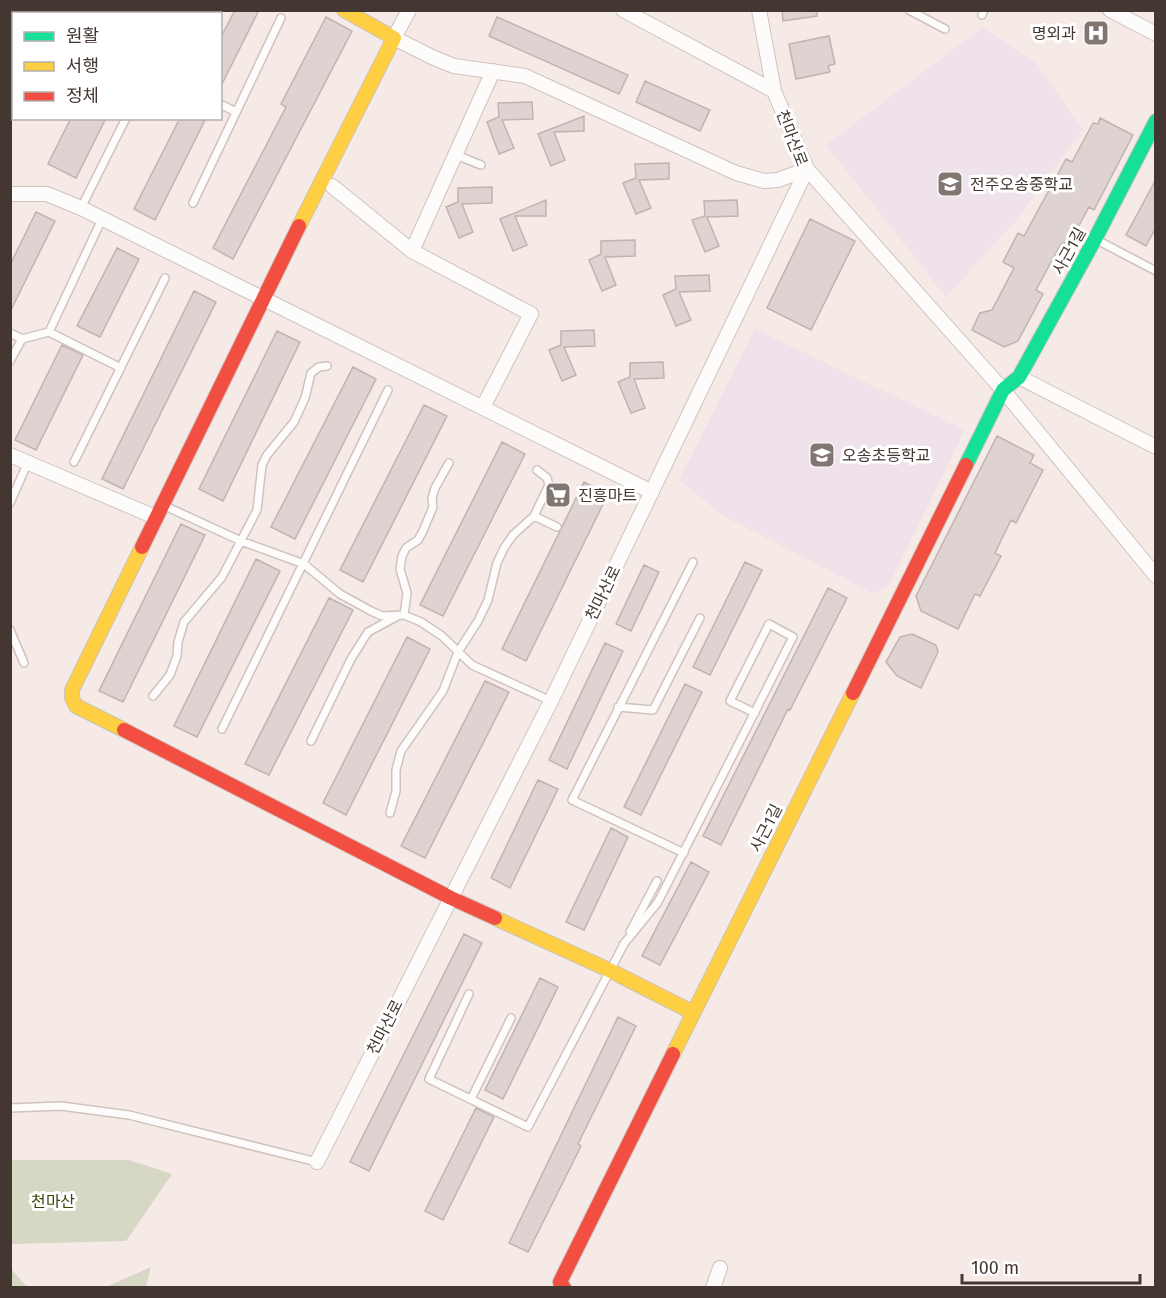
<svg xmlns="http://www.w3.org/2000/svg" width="1166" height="1298" viewBox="0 0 1166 1298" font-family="'Fira Sans','Noto Sans KR',sans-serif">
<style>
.education{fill:#f0e2ea}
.green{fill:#d6d7c5}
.building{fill:#ded3d0;stroke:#bfb4b1;stroke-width:1.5}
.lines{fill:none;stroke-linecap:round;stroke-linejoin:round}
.lane-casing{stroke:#cec3be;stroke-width:10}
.street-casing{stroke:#cec3be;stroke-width:16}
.fast-casing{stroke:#cec3be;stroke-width:16}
.slow-casing{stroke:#cec3be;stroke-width:16}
.jam-casing{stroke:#cec3be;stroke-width:16}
.lane{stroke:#fefcfb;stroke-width:7}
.street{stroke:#fefcfb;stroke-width:14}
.fast{stroke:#16e098;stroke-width:14}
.slow{stroke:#ffcf43;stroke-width:14}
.jam{stroke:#f24e42;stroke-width:14}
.labels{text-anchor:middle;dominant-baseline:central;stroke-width:6;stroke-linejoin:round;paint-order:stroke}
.poi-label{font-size:16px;fill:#443732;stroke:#fff;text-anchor:start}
.street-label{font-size:16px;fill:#443732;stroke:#fff}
.park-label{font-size:16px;fill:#37480d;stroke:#fff}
</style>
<rect width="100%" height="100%" fill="#f5eae5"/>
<path class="education" d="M 983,27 L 1036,63 L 1083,129 L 1014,223 L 946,297 L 826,145 Z
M 755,329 L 965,430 L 888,587 L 873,593 L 723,516 L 679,480 Z"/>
<path class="green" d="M 11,1160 L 129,1160 L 172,1174 L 126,1241 L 11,1244 Z
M 151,1267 L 146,1287 L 106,1287 Z
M 10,1269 L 11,1269 L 27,1287 L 11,1287 Z"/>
<path class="building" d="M 235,10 L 259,10 L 220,88 L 220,39 Z
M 782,10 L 817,10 L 817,16 L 783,21 Z
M 326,17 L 352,31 L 233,259 L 213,248 L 286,107 L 281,104 Z
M 497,17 L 628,75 L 619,94 L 489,36 Z
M 829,36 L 835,64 L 828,66 L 830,72 L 796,79 L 789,44 Z
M 645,81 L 710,110 L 700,131 L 636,102 Z
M 532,102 L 533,119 L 502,120 L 514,148 L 499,154 L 487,122 L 499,117 L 498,103 Z
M 584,116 L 584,131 L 554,132 L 565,160 L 551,166 L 538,134 Z
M 71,118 L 106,118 L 76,178 L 48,164 Z
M 180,118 L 206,118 L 155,220 L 134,209 Z
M 1100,118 L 1133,135 L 1094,210 L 1089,207 L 1071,240 L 1061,244 L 1036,290 L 1043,294 L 1018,341 L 1004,347 L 972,330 L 980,313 L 992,310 L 1014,268 L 1003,262 L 1018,233 L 1024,236 L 1066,159 L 1072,162 L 1093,123 L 1098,124 Z
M 669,163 L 669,179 L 639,180 L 651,208 L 636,214 L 623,183 L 636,178 L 635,164 Z
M 1155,181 L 1155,229 L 1146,246 L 1126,235 Z
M 492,187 L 492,203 L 462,204 L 473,232 L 459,238 L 446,207 L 458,202 L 458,188 Z
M 546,200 L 546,216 L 515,216 L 527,245 L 513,251 L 500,219 Z
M 737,200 L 738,216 L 707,217 L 719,246 L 705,252 L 692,220 L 705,216 L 704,201 Z
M 36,212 L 55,221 L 10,312 L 10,265 Z
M 810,219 L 855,241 L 811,330 L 767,308 Z
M 635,240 L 635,256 L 605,257 L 616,285 L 602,291 L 589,260 L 601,254 L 601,241 Z
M 117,248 L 139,259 L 100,337 L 77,326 Z
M 709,275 L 710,291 L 679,292 L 691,320 L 676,326 L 663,295 L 676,289 L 675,276 Z
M 194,291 L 216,302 L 123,489 L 102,479 Z
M 594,330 L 595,346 L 564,347 L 576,375 L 562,381 L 549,350 L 561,345 L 561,331 Z
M 277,331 L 300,342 L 223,501 L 199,489 Z
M 62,345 L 83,355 L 36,450 L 15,440 Z
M 663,362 L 664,378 L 634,379 L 645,408 L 631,413 L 618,382 L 630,377 L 630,363 Z
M 353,367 L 376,379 L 295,539 L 271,527 Z
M 424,405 L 447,416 L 363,582 L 340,570 Z
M 997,436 L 1034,455 L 1030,463 L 1043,470 L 1016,523 L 1011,520 L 995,553 L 1001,556 L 980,596 L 975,594 L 958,629 L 921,611 L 916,596 Z
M 502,442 L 525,454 L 443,616 L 420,605 Z
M 584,482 L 608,494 L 526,661 L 502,649 Z
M 181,524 L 205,535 L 123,702 L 99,691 Z
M 256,559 L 280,571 L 197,737 L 174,726 Z
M 745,562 L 762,570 L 710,675 L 693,667 Z
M 644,565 L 659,572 L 631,631 L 616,624 Z
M 828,588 L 847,598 L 790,710 L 788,709 L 721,845 L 703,836 Z
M 329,598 L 353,610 L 269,775 L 245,764 Z
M 912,634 L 936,645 L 938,652 L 921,688 L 897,676 L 886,662 L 900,637 Z
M 407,637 L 430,649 L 346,815 L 323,803 Z
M 605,643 L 623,651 L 567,769 L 549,760 Z
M 485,681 L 509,692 L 425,858 L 401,846 Z
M 685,684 L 702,692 L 641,815 L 624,807 Z
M 538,780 L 558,789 L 510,888 L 491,878 Z
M 611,828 L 628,837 L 584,930 L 566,922 Z
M 691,862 L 709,872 L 660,965 L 642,956 Z
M 464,934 L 482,943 L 369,1171 L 350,1162 Z
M 540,978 L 558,987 L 503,1099 L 485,1090 Z
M 618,1017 L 636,1026 L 578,1144 L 581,1146 L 528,1252 L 509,1243 Z
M 476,1108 L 494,1117 L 443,1220 L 425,1211 Z"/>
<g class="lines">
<g class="lane-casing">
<path id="lane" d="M 31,10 L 37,14
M 909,10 L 945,29
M 83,14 L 85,10
M 198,14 L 200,10
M 982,15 L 984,10
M 220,104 L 236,112
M 456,155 L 481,165
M 193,203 L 281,18
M 81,208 L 126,118
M 1097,240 L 1156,271
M 49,332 L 102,219
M 10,333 L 22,339
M 10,361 L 22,339 L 49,332 L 121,368
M 74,462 L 165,278
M 10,503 L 28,462
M 165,506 L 241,541 L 304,564 L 340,594 L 371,611 L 382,616 L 404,615 L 421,622 L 442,636 L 472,665 L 551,701
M 534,516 L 557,527
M 404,615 L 407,593 L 400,569 L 402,556 L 406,548 L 418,540 L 423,531 L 433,507 L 432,498 L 435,488 L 449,463
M 10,630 L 24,663
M 153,696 L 170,675 L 177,656 L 178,642 L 184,622 L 222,577 L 257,510 L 262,465 L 267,455 L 294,422 L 305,398 L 311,373 L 319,367 L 327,366
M 618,707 L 653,710 L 700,618
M 222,729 L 388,390
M 311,741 L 351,659 L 368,632 L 396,617
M 390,813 L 396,791 L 396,770 L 401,751 L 443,691 L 458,652 L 478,621 L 488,600 L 497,563 L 504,548 L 513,535 L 534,516 L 549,485 L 547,478 L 537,470
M 684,853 L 572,800 L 693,562
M 630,932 L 657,881
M 623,945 L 658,902 L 793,637 L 769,624 L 730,701 L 755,713
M 469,994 L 429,1079 L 528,1127 L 625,942
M 471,1099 L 511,1018
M 10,1108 L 61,1106 L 129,1115 L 317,1162"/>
</g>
<g class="street-casing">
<path id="street" d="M 409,10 L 394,38 L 434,58 L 454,66 L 525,76 L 736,173 L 764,181 L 778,180 L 807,169 L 1003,390 L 1156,576
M 623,10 L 774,91
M 1110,10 L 1156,34
M 332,186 L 412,251 L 531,314 L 483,407
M 10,194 L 47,194 L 81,208 L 652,492
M 412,251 L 493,71
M 1019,377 L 1156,447
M 10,455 L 155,517
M 317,1162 L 551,701 L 807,169 L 774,91 L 759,10
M 713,1288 L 720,1268"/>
</g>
<g class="fast-casing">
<path id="fast" d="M 966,465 L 1003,390 L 1019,377 L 1095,239 L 1156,121"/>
</g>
<g class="slow-casing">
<path id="slow" d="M 299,226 L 394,38 L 344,10
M 124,730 L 76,706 L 72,698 L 72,690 L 142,547
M 495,918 L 609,970 L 692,1012
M 673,1054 L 853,693"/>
</g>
<g class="jam-casing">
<path id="jam" d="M 142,547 L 299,226
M 853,693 L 966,465
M 124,730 L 451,898 L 495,918
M 564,1288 L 560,1282 L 673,1054"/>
</g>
<use href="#lane" class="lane"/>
<use href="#street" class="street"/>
<use href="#fast" class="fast"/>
<use href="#slow" class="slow"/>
<use href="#jam" class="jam"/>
</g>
<defs>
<g id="hospital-square" transform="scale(1.35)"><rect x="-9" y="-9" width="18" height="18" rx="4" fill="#827671" stroke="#fff"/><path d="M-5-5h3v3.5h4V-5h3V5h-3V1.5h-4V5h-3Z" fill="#fff"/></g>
<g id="school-square" transform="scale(1.35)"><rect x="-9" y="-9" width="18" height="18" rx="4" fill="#827671" stroke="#fff"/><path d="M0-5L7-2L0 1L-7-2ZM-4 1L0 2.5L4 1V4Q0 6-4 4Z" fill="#fff"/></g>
<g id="supermarket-square" transform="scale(1.35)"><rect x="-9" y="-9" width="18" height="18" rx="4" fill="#827671" stroke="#fff"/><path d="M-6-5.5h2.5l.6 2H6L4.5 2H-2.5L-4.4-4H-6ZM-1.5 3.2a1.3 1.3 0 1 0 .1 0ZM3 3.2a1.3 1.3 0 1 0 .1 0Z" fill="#fff"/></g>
</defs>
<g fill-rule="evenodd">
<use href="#hospital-square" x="1096" y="33"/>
<use href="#school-square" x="950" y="184"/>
<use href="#school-square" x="822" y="455"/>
<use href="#supermarket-square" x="558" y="495"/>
</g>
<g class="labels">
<g class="poi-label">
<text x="1076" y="33" text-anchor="end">명외과</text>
<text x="970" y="184">전주오송중학교</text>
<text x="842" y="455">오송초등학교</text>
<text x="578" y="495">진흥마트</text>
</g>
<g class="street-label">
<text transform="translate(792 138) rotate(69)">천마산로</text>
<text transform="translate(1069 251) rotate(-61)">사근1길</text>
<text transform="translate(603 593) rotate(-64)">천마산로</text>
<text transform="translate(766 828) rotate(-63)">사근1길</text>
<text transform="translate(385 1027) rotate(-63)">천마산로</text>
</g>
<g class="park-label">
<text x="53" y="1201">천마산</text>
</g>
</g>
<rect width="1166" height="1298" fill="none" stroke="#443732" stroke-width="24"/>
<rect x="12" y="12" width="210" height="108" fill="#ffffff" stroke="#b4afad" stroke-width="1.5"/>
<rect x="24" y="32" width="30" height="9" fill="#16e098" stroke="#b4afad" stroke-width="1.5"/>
<text x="66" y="42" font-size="18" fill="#443732">원활</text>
<rect x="24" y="62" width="30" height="9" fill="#ffcf43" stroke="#b4afad" stroke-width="1.5"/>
<text x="66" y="72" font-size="18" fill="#443732">서행</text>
<rect x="24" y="92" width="30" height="9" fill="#f24e42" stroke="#b4afad" stroke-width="1.5"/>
<text x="66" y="102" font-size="18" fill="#443732">정체</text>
<path d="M962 1274v9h178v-9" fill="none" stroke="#443732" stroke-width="3"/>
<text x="971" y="1274" font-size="18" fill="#443732" stroke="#ffffff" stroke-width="4.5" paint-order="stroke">100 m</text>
</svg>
